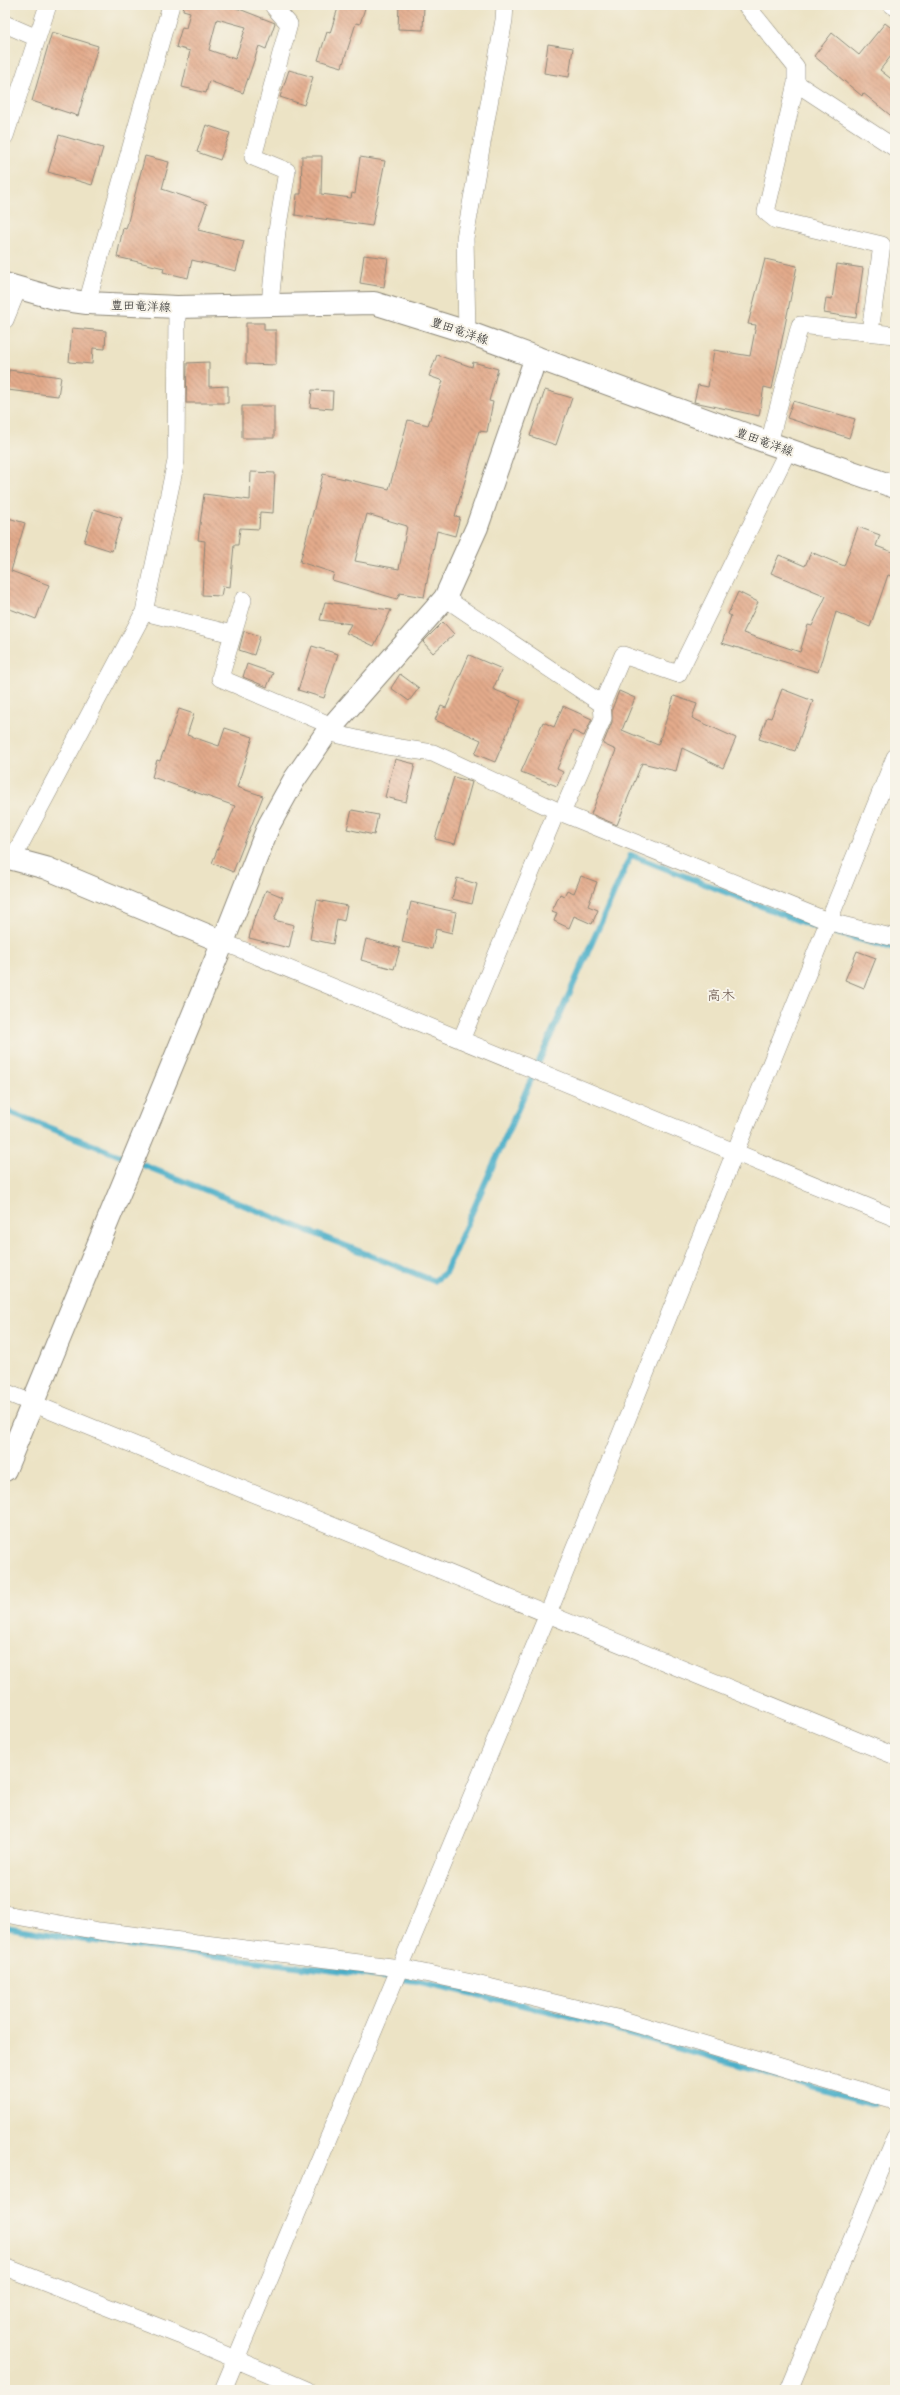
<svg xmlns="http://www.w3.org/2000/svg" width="900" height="2395" viewBox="0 0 900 2395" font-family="Mali,'Klee One',sans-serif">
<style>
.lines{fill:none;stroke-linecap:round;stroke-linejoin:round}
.stream{stroke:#49aec8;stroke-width:6}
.building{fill:url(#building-back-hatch);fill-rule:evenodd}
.street-casing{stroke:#8c8778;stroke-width:18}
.secondary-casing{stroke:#8c8778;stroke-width:24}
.street{stroke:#fff;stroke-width:17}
.secondary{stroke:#fff;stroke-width:22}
.labels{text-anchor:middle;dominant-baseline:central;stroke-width:4;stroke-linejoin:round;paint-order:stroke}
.street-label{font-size:12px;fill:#2b2b2b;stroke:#f7f3e8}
.quarter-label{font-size:14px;fill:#6b574d;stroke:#f7f3e8}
</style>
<defs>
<pattern id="building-back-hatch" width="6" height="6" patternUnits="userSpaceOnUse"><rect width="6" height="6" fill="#e3aa8b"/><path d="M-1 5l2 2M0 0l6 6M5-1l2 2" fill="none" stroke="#b88b72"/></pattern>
</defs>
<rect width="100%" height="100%" fill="#f7f3e8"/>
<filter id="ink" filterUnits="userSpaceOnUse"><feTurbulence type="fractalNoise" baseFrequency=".025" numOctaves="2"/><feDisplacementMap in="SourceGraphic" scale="8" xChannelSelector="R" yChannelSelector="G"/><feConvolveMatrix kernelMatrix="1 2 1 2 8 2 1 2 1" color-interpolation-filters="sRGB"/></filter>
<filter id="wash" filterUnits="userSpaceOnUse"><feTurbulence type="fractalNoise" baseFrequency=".012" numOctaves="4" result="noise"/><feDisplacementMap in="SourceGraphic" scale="16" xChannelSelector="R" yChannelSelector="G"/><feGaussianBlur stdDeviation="0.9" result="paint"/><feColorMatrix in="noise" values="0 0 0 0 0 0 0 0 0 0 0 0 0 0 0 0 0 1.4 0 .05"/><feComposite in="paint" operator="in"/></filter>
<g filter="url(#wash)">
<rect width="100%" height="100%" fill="#ece3c5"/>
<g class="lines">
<path class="stream" d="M 5,1110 L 434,1281 L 445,1273 L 631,855 L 812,926 L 895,949
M 5,1927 L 70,1938 L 416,1981 L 562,2014 L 874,2104"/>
</g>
<g id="blocks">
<path class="building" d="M 184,5 L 229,5 L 275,23 L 266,49 L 259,46 L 243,93 L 209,81 L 206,93 L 182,87 L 190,51 L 176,47 L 182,27 L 186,28 L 190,12 L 183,10 ZM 217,19 L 246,27 L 235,59 L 209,50 Z
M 339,5 L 366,5 L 360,24 L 356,23 L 342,67 L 318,60 L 327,32 L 330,33 Z
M 399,5 L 424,5 L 423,30 L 398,29 Z
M 885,23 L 895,31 L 895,51 L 880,70 L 895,82 L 895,119 L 863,93 L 862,96 L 814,56 L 832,33 L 859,55 Z
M 52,32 L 98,46 L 78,116 L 32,101 Z
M 548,44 L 573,48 L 569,77 L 544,73 Z
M 289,70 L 313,77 L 304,105 L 280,97 Z
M 206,125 L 230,133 L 220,160 L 197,152 Z
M 59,135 L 103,148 L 92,185 L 48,172 Z
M 145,156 L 169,162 L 162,189 L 207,204 L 198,230 L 244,241 L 236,271 L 192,260 L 188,278 L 163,272 L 164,268 L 117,257 L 123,228 L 126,229 Z
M 302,156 L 322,156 L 321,194 L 351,198 L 352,193 L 355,194 L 360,157 L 385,161 L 372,226 L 295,215 L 297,194 L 301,194 Z
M 364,255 L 388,258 L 384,287 L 360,283 Z
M 765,259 L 797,266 L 772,389 L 764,387 L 759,416 L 694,402 L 698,385 L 708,387 L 714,350 L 750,356 L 756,325 L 748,324 Z
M 837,264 L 863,268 L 856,318 L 824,313 L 826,298 L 832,299 Z
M 246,323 L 264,323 L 264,330 L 276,330 L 276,365 L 246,364 Z
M 72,328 L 106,331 L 105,349 L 93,348 L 92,364 L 69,362 Z
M 437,355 L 472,367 L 473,362 L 498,369 L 489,401 L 493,402 L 487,432 L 479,431 L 455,516 L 460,517 L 455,536 L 437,531 L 424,597 L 400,593 L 397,599 L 332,580 L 334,573 L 300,562 L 323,474 L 389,489 L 408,420 L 428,425 L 443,381 L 429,376 ZM 367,514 L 407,526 L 399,569 L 355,561 Z
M 209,362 L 209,387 L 228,386 L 228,403 L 186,403 L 187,363 Z
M 9,370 L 61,377 L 58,396 L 7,390 Z
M 312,390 L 333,391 L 332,409 L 310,407 Z
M 545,390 L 572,398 L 556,445 L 530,436 Z
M 793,401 L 855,419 L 849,438 L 787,418 Z
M 242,406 L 274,406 L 274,438 L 242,438 Z
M 251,472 L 275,473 L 273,513 L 260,512 L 259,529 L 240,528 L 238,545 L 234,545 L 230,587 L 223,586 L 221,596 L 202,595 L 205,541 L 198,540 L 204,494 L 250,500 Z
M 94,509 L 122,518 L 112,551 L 84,542 Z
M 5,517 L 25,523 L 11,571 L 49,585 L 36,619 L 5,607 Z
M 858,527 L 880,535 L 876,546 L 895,553 L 895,577 L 888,575 L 870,627 L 836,612 L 818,672 L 722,643 L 731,616 L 728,614 L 738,592 L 758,602 L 743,633 L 800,652 L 808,625 L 812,626 L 826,596 L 771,573 L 779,555 L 805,566 L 811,552 L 844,566 Z
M 325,602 L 391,610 L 374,646 L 346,633 L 351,624 L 320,620 Z
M 443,622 L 454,634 L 433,653 L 423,642 Z
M 244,631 L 260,636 L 254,655 L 239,650 Z
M 312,646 L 338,654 L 324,698 L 298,690 Z
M 469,655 L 502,669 L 493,689 L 521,701 L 495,762 L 475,754 L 481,740 L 435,720 L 441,706 L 446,708 Z
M 247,664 L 273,673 L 267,687 L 243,677 Z
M 400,674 L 419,688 L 409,701 L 391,688 Z
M 782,689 L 813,701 L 795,751 L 759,739 L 767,717 L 771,718 Z
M 619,691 L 635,698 L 622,730 L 658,745 L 674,696 L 697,704 L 692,718 L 736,738 L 723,768 L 682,748 L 676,771 L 642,763 L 617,825 L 591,814 L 616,750 L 603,744 L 612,722 L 612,709 Z
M 563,706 L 592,719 L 584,736 L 573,731 L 557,769 L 563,772 L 557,786 L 521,772 L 543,722 L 554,727 Z
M 179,709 L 194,714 L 187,735 L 219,746 L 225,728 L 253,737 L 237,787 L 263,796 L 233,872 L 212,863 L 235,806 L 152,777 L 157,760 L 160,761 Z
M 395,759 L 415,764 L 406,802 L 385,797 Z
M 454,777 L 472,782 L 455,844 L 435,839 Z
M 352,810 L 378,815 L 374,835 L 347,829 Z
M 581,876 L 597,882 L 588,906 L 598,910 L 592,924 L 574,916 L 569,928 L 554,921 L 557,913 L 552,911 L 560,894 L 564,896 L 567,890 L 574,893 Z
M 457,878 L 477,884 L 472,904 L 452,899 Z
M 266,890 L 283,897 L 274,920 L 294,925 L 289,948 L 249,938 L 255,915 L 256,916 Z
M 317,900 L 347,906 L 344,921 L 337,919 L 333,944 L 310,939 Z
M 411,902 L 456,912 L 452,933 L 436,929 L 432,949 L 402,942 Z
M 366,939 L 400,948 L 394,969 L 361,960 Z
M 857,951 L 876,958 L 864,988 L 845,980 Z"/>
</g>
</g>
<g filter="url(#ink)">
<use href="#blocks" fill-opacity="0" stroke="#8c8778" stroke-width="1"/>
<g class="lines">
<g class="street-casing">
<path id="street" d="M 746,5 L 796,67 L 796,83 L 895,148
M 892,5 L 895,7
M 5,24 L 37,38
M 796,83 L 766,212 L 776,220 L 882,245 L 870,332
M 5,136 L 48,5
M 87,303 L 171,5
M 270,304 L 277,231 L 287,171 L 253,157 L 289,24 L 274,7 L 275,5
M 5,320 L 18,288
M 467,332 L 465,238 L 504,20 L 505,5
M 769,443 L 800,325 L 895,335
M 445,598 L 602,704
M 243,600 L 220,678 L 332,726
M 144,612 L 232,634
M 327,732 L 387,746 L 433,753 L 562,813 L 830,922 L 895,938
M 562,813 L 603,718 L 602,704 L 623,655 L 678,674 L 788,450
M 13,858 L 144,612 L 176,461 L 177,307
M 223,942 L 895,1218
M 461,1040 L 557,810
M 5,1392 L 895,1756
M 5,1914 L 99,1931 L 400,1968 L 472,1983 L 616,2018 L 895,2101
M 5,2267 L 179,2335 L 307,2390
M 223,2390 L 548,1614 L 895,757
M 789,2390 L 895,2136"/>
</g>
<g class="secondary-casing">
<path id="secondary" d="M 5,284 L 58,299 L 87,303 L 177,307 L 374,303 L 467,332 L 769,443 L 895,487
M 5,857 L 46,868 L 223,942
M 5,1470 L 223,942 L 269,825 L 294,780 L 327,732 L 445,598 L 477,527 L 536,357"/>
</g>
<use href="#street" class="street"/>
<use href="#secondary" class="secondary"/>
</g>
</g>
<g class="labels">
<g class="street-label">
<text transform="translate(141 305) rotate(2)">豊田竜洋線</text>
<text transform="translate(460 330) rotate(19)">豊田竜洋線</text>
<text transform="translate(765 441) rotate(20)">豊田竜洋線</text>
</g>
<g class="quarter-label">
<text x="721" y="994">高木</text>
</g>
</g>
<rect width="900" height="2395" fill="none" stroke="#f7f3e8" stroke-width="20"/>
</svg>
